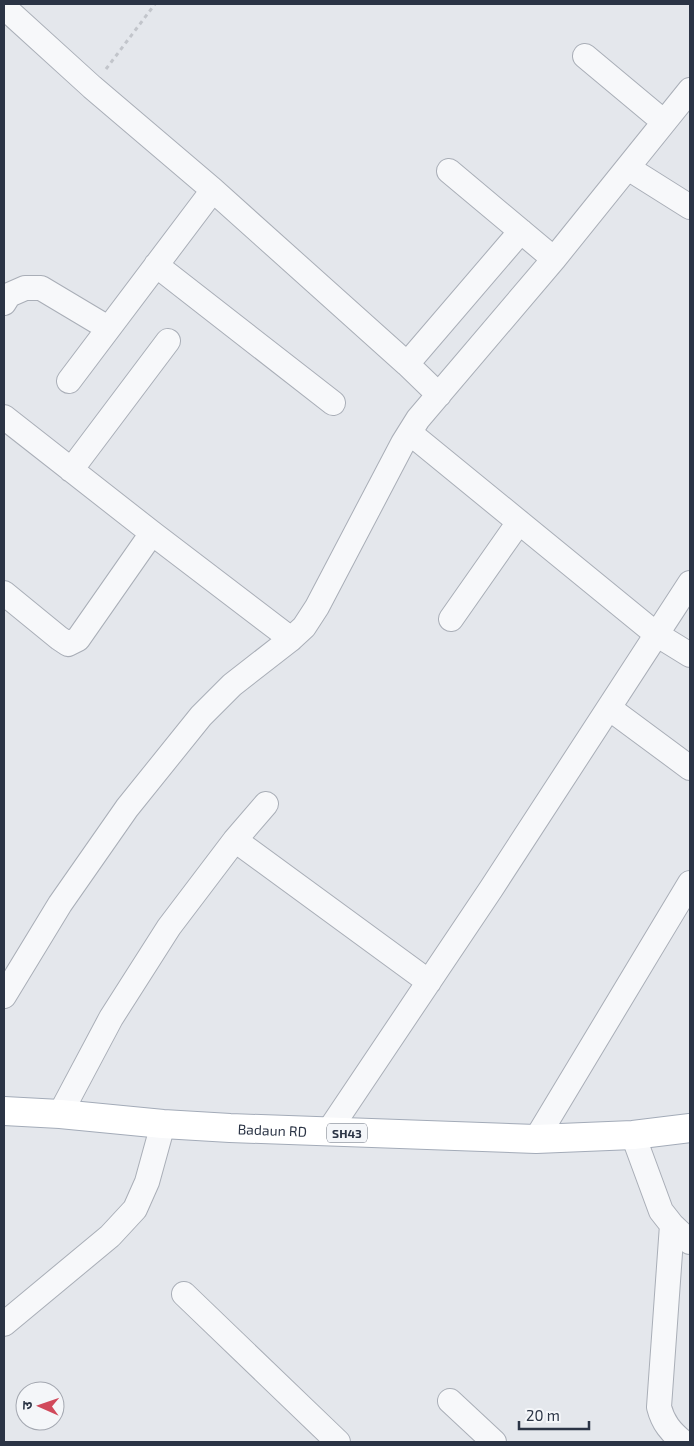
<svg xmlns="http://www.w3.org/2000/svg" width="694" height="1446" viewBox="0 0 694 1446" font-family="'Exo 2','Noto Sans Devanagari',sans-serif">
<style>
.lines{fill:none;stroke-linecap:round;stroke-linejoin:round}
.minor-casing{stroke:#a9aeb7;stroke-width:26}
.primary-casing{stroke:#a3abb8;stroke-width:30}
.path{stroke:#c2c5cb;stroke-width:3;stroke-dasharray:4 4;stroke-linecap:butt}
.minor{stroke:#f7f8fa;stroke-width:24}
.primary{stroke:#fff;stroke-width:28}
.labels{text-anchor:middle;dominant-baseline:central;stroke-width:5;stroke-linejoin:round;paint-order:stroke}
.shield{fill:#f4f6f9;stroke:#676e7b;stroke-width:1}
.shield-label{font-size:12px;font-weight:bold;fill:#2b3445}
.street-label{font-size:14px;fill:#2b3445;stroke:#f4f6f9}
</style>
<rect width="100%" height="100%" fill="#e4e7ec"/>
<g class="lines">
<g class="minor-casing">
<path id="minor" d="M 4,7 L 92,87 L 213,190 L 407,364 L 439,395
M 585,56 L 664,122
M 628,168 L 690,207
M 449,171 L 554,259
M 156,265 L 333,403
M 4,303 L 9,295 L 25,288 L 41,288 L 108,328
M 407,364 L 521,231
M 69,381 L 213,190
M 4,417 L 152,533 L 291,639
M 410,433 L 656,634 L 690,655
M 71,470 L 168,341
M 4,593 L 59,638 L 68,644 L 78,639 L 152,533
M 451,619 L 519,522
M 609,708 L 690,768
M 235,840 L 429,982
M 4,996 L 60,904 L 127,808 L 201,716 L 232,685 L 291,639 L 304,627 L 317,607 L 403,443 L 418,419 L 554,259 L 690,90
M 60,1114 L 111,1018 L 169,927 L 235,840 L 266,804
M 328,1132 L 491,889 L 690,583
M 633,1135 L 661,1211 L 672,1225 L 690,1242
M 536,1139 L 690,883
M 672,1225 L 659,1407 C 663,1423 671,1432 683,1442
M 184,1294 L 338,1442
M 4,1324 L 110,1236 L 135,1209 L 147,1182 L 163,1124
M 450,1401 L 494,1442"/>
</g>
<g class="primary-casing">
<g id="primary">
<path id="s1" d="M 4,1111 L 60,1114 L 163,1124 L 230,1128 L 536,1139 L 633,1135 L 690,1128"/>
</g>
</g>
<path class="path" d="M 106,69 L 155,4"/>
<use href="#minor" class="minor"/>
<use href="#primary" class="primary"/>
</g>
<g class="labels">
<rect class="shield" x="327" y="1123.5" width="40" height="19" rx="4"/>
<g class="shield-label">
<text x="347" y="1133">SH43</text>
</g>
<g class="street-label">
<text stroke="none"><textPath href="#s1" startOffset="269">Badaun RD</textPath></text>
</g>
</g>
<rect width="694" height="1446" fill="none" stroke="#2b3445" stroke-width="10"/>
<g transform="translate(40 1406) rotate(272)"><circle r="24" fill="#f4f6f9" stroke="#a4a8b1"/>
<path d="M0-4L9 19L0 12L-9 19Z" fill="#d1495b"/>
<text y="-8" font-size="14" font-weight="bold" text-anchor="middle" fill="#2b3445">उ</text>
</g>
<path d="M519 1421v8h70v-8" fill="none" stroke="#2b3445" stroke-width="2.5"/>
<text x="526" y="1421" font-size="15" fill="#2b3445" stroke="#f4f6f9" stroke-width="4" paint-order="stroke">20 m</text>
</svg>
